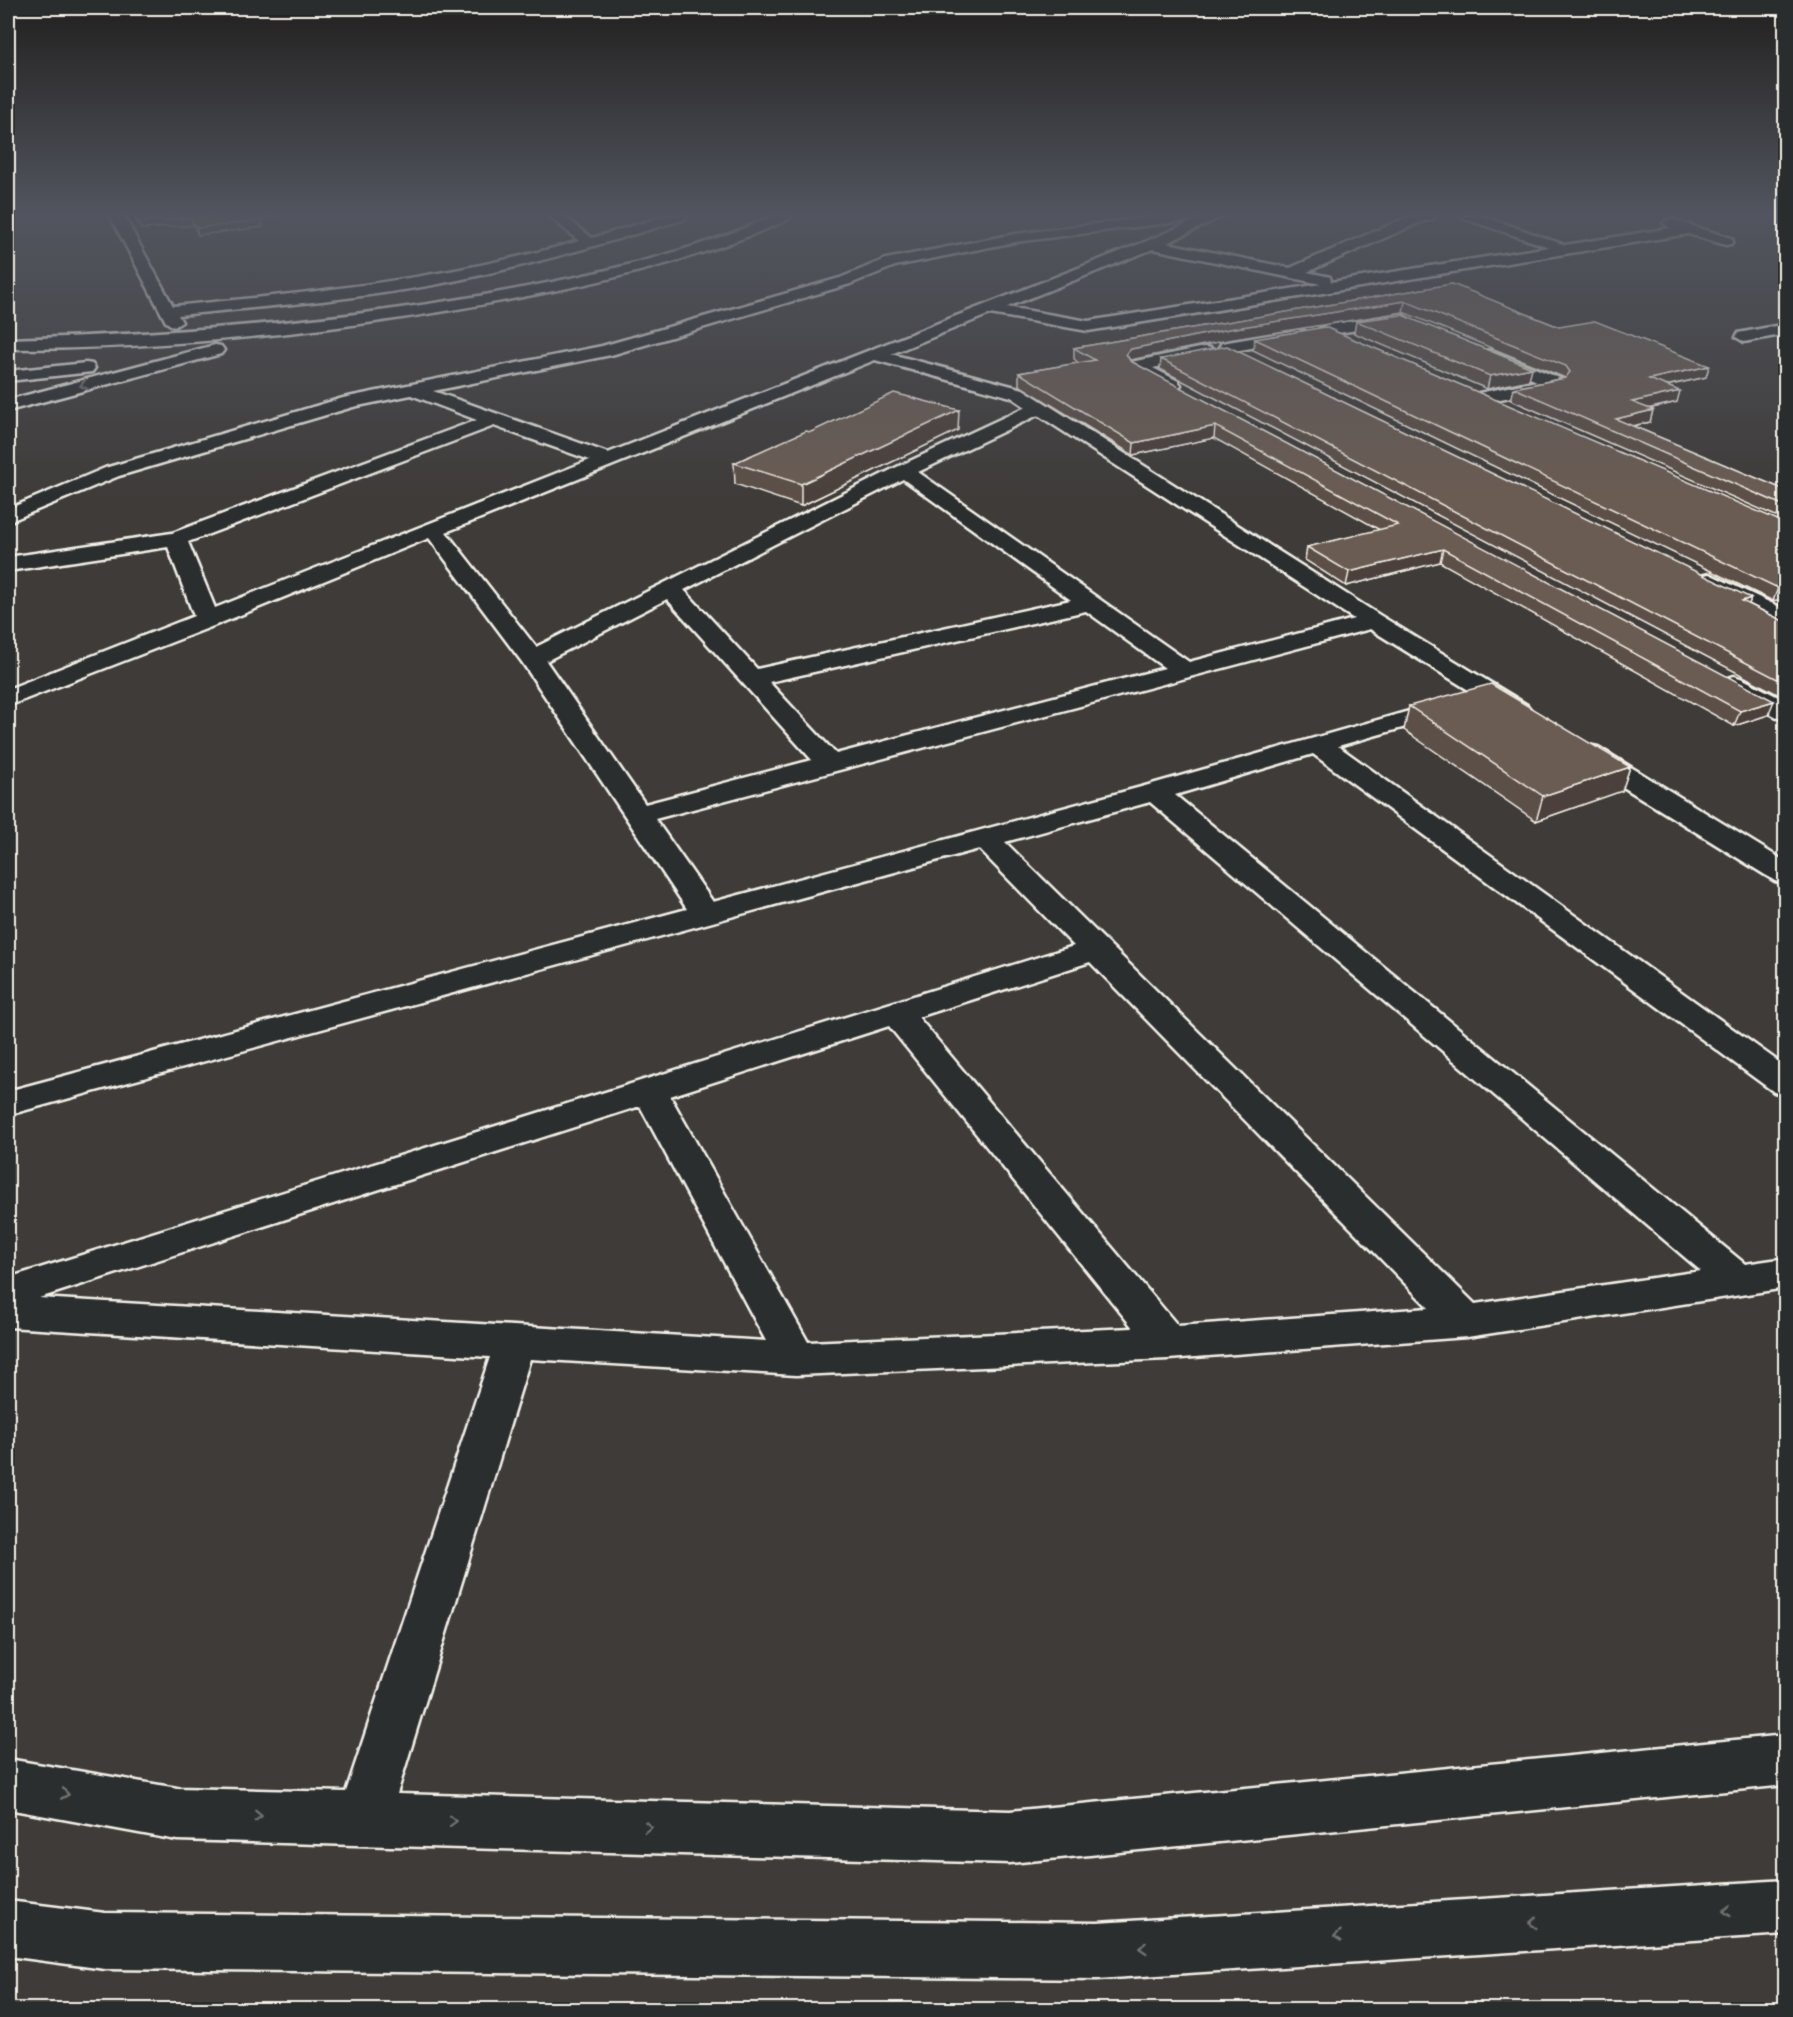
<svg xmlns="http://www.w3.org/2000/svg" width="1793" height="2017" viewBox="0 0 1793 2017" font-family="'Playpen Sans',sans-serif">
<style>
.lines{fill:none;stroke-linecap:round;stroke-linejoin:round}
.minor-casing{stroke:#f4f1e8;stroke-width:5}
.minor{fill:#2a2d2e;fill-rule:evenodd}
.wall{fill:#5c4f47;stroke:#f4f1e8;stroke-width:1.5}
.shaded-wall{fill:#4b403a;stroke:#f4f1e8;stroke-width:1.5}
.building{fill:#6b5c53;stroke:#f4f1e8;stroke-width:1.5}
.oneway{stroke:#71726f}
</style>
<rect width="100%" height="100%" fill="#3e3b39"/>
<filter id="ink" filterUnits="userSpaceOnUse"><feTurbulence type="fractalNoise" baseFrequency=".0167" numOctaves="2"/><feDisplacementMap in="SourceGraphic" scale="12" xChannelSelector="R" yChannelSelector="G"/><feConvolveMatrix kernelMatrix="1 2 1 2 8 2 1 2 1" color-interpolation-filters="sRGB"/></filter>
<g filter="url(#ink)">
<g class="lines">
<g class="minor-casing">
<path id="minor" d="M 110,216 L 124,216 L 173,306 C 311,293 446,279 579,241 L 549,216 L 564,216 L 592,238 L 666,216 L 687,216 L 685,219 C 602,244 519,269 433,285 C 349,300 263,307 178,315 L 182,322 L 174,327 L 166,322 Z
M 773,216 L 791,216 L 789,219 C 699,260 604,282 507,300 C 344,331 174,349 8,349 L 8,339 C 177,334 346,321 512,290 C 601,273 690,253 773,216 Z
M 1159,216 L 1198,216 L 1191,220 L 1015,242 L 895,266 L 850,284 L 611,355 L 433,391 L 608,453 L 1147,241 L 1205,216 L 1223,216 L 1167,243 L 1290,268 L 1410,216 L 1435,216 L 1433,219 L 1421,222 L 1307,272 L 1330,277 L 1331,282 L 1549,247 L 1465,219 L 1463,216 L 1483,216 L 1565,245 L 1671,228 L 1663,223 L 1670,219 L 1731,238 L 1733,241 L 1731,244 L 1726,245 L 1688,234 L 1088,331 L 990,314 L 891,354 L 1023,389 L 1381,616 L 1527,705 L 1531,710 L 1527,715 L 1518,718 L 1509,715 L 1370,629 L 655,819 L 713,902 L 1145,786 L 1441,702 L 1450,699 L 1459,702 L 1463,707 L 1459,712 L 1338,746 L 1786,1067 L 1786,1095 L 1774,1092 L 1313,754 L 1175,795 L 1745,1264 L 1786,1258 L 1786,1288 L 1467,1337 L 1168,1359 L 796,1375 L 530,1359 L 397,1794 L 1010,1811 L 1786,1735 L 1786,1785 L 1010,1863 L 177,1840 L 8,1809 L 8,1759 L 177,1788 L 346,1792 L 490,1357 L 8,1327 L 8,1278 L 1074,946 L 979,849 L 8,1115 L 8,1091 L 687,909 L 522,662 L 429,538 L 216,625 L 8,706 L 8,689 L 194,616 L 168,547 L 8,571 L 8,557 L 172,533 L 477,420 L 411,395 L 353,407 L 119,476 L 8,522 L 8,509 L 105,468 L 343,398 L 602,346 L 840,278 L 886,259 L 1015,234 ZM 1153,249 L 1321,284 L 1088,321 L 1007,307 ZM 875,360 L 1011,397 L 1026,407 L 897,467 L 536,647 L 446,532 ZM 1038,415 L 1354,619 L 1189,662 L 918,472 ZM 494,426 L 590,460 L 215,608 L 188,542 ZM 903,479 L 1071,600 L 757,669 L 684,590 ZM 667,599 L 812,760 L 645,804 L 546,661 ZM 1086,611 L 1165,668 L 836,754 L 769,682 ZM 1150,802 L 1701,1271 L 1475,1304 L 1005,842 ZM 1090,962 L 1429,1308 L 1178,1326 L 918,1017 ZM 889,1026 L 1133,1328 L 808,1342 L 670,1096 ZM 640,1106 L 766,1341 L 39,1298 Z
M 1401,314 L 1409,319 L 1407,322 L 1326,335 L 1318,330 L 1326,325 Z
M 1786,324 L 1786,334 L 1744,342 L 1736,337 L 1738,333 Z
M 1298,330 L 1304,331 L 1306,335 L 1304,339 L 1228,352 L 1222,351 L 1219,347 L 1222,343 L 1228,342 Z
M 215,345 L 221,346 L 224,350 L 221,354 L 8,411 L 8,400 Z
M 1205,347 L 1211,348 L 1214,352 L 1211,356 L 1153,368 L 1178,381 L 1181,385 L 1178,389 L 1172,390 L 1130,370 L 1127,366 L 1130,362 L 1136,361 Z
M 1490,350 L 1562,379 L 1565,383 L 1562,387 L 1556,388 L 1485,402 L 1479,401 L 1476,397 L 1479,393 L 1537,381 L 1484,359 L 1481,355 L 1484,351 Z
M 86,363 L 92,364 L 95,368 L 92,372 L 8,381 L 8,371 Z
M 1709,574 L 1786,610 L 1786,626 L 1701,586 L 1698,581 L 1701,576 Z
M 1734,676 L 1743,679 L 1786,701 L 1786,720 L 1777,717 L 1725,689 L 1721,684 L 1725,679 Z
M 1588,745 L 1598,747 L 1786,862 L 1786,884 L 1775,881 L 1578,759 L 1575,753 L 1578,747 Z
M 1786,1880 L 1786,1934 L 1097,1979 L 105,1969 L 8,1956 L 8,1901 L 105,1913 L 1097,1923 Z"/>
</g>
<use href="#minor" class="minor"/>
</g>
<path class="wall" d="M 134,216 L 273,216 L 273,218 L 262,220 L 263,227 L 198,235 L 193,225 L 141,229 Z
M 1452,284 L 1559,327 L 1709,366 L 1706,377 L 1667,386 L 1677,402 L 1649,409 L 1653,410 L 1650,422 L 1633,426 L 1785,490 L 1785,520 L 1511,400 L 1514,388 L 1564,378 L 1563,377 L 1403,312 L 1228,340 L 1129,360 L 1768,715 L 1734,726 L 1440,562 L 1346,586 L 1305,560 L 1307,547 L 1380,530 L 1214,438 L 1133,455 L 1019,385 L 1019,373 L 1079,363 L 1074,359 L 1074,348 Z
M 1356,321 L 1529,380 L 1487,389 L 1354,333 Z
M 1255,339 L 1785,523 L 1785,598 L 1773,601 L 1253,350 Z
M 1161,359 L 1751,598 L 1749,604 L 1785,622 L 1785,698 L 1160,369 Z
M 958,430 L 801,506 L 735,484 L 734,463 Z
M 1409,706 L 1630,767 L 1622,791 L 1536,821 L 1404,730 Z"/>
<path class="shaded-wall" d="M 257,216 L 273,216 L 273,218 L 258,220 Z
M 191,218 L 193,225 L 141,229 L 139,222 Z
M 262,220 L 263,227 L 215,233 L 198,235 L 197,228 Z
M 1405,301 L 1403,312 L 1228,340 L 1130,360 L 1126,354 L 1131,349 L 1229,329 Z
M 1709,366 L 1706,377 L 1646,390 L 1649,379 Z
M 1532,368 L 1529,380 L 1487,389 L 1490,376 Z
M 1680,391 L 1677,402 L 1629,413 L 1632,402 Z
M 959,410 L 958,430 L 801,506 L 801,484 Z
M 1653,410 L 1650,422 L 1613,430 L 1616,419 Z
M 1215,426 L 1214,438 L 1133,455 L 1134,443 Z
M 1443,549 L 1440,562 L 1346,586 L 1349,572 Z
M 1785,586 L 1785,598 L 1773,601 L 1778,588 Z
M 1751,598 L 1747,610 L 1742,601 Z
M 1774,701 L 1768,715 L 1734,726 L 1740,711 Z
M 1630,767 L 1622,791 L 1536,821 L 1543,796 Z"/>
<path class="building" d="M 136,216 L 258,216 L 262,220 L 197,228 L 191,218 L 139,222 Z
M 1452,284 L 1559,327 L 1595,321 L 1709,366 L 1649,379 L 1680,391 L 1632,402 L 1653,410 L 1616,419 L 1785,490 L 1785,506 L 1514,388 L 1565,378 L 1570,372 L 1566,366 L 1405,301 L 1229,329 L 1131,349 L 1126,354 L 1130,361 L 1774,701 L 1740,711 L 1443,549 L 1349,572 L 1307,547 L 1398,525 L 1215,426 L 1134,443 L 1019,373 L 1095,360 L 1074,348 Z
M 1402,315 L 1532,368 L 1490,376 L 1356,321 Z
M 1325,327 L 1785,523 L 1785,586 L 1778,588 L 1255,339 Z
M 1227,346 L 1751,598 L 1742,601 L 1785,622 L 1785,683 L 1161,359 Z
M 894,393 L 959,410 L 801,484 L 734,463 L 806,431 L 811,432 Z
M 1491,684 L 1630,767 L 1543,796 L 1409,706 Z"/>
<defs><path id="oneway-chevron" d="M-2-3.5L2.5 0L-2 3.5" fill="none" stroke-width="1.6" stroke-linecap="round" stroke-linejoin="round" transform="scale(1.5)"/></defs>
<g class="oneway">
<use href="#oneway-chevron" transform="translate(84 385) rotate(165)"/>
<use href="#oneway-chevron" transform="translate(65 1794) rotate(10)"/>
<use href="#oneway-chevron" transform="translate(258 1816) rotate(2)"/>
<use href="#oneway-chevron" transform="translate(453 1821) rotate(2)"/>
<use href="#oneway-chevron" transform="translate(648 1827) rotate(2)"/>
<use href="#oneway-chevron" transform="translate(1727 1911) rotate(176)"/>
<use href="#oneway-chevron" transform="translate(1533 1923) rotate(176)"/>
<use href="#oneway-chevron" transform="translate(1338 1936) rotate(176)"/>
<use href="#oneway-chevron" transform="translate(1143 1948) rotate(176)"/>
</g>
</g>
<linearGradient id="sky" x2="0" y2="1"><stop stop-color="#22201f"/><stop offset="0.43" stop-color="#52555f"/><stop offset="1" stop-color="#52555f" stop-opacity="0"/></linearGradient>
<rect width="1793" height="498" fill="url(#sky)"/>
<rect width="1793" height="2017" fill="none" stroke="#2a2d2e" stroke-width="30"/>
<rect x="15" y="15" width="1763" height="1987" fill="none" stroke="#f4f1e8" stroke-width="2" filter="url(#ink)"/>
</svg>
